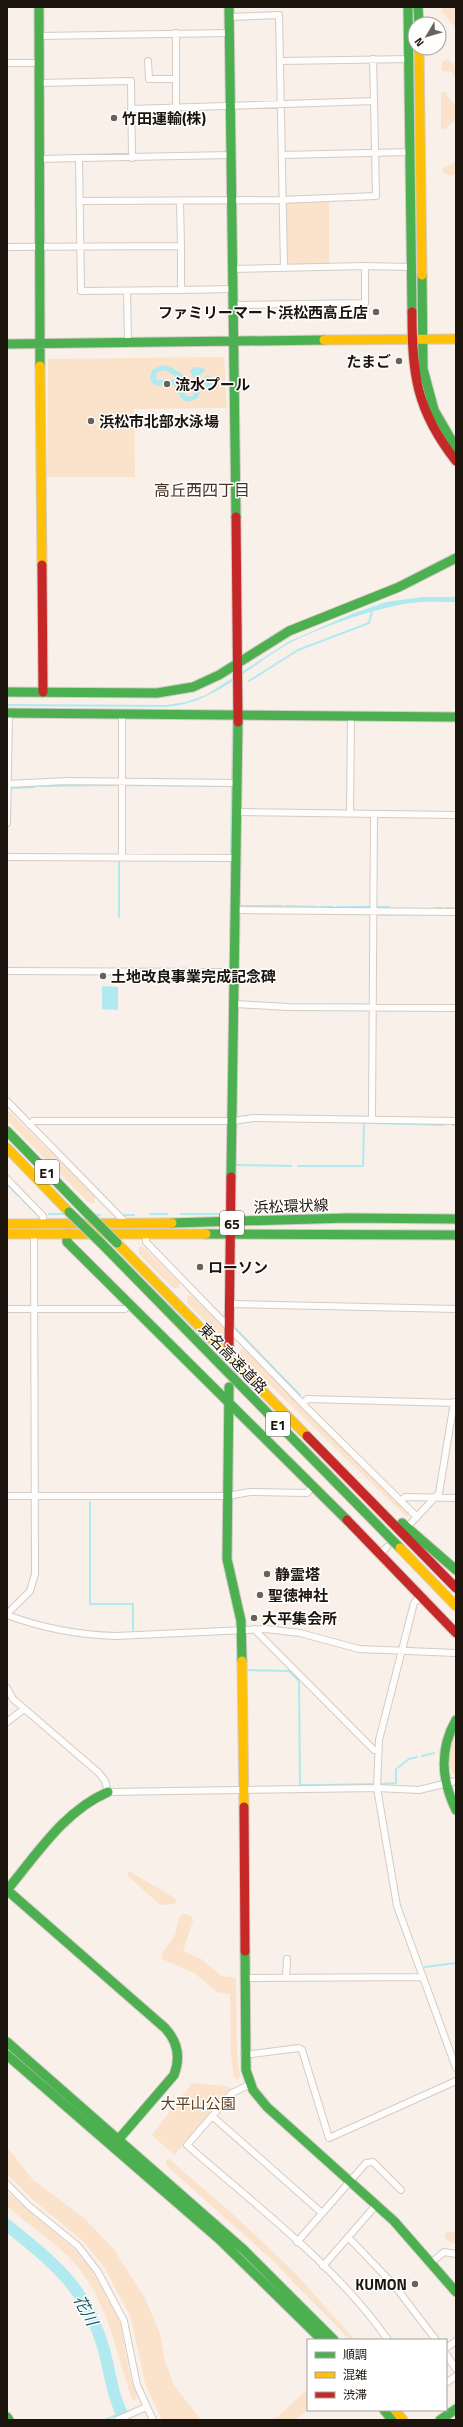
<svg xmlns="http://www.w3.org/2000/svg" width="463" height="2427" viewBox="0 0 463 2427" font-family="'Titillium Web','Noto Sans JP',sans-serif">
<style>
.green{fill:#fae2cb}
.water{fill:#b0eaf0;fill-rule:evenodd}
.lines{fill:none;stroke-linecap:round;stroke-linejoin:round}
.stream{stroke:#b0eaf0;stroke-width:2}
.river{stroke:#b0eaf0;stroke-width:12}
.street-casing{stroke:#d3ccc5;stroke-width:8}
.fast-casing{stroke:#d3ccc5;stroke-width:11}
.slow-casing{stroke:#d3ccc5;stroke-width:11}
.jam-casing{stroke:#d3ccc5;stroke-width:11}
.street{stroke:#fefdfc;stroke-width:6}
.fast{stroke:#4caf50;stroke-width:9}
.slow{stroke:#ffc107;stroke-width:9}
.jam{stroke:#c62828;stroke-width:9}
.fast-bridge-casing{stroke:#cfcbc7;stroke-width:11;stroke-linecap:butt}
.fast-bridge{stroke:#4caf50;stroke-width:9}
.poi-dot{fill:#69625a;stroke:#fff;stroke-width:1.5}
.labels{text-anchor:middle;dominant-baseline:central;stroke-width:3;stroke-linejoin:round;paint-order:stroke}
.shield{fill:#fff;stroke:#605b56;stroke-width:1}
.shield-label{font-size:14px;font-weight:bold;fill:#1c150d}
.poi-label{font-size:15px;font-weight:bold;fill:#1c150d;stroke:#fff;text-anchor:start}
.street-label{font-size:15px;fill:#1c150d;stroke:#fff}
.park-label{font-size:15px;fill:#5d3d18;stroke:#fff}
.neighbourhood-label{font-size:16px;fill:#483625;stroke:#fff}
.water-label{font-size:16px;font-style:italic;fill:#185f68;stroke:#fff}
</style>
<rect width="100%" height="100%" fill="#f8f0e9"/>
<path class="green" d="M 444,7 L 456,7 L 456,29 L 441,10 Z
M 447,59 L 456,67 L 456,78 L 452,72 L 442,71 L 442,62 Z
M 441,92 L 445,92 L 454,104 L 456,103 L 456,124 L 454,121 L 445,129 L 441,129 Z
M 456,162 L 456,173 L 452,176 L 444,173 L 442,169 Z
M 329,201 L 329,264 L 286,265 L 285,203 Z
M 224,357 L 227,408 L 134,409 L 135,477 L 47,477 L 48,359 Z
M 9,1111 L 94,1195 L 95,1203 L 88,1202 L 7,1120 L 7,1112 Z
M 142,1246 L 179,1282 L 179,1288 L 173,1288 L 139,1254 L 139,1247 Z
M 191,1295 L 223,1327 L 223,1333 L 217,1333 L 187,1303 L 187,1297 Z
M 243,1349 L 409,1513 L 409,1515 L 406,1516 L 390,1501 L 240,1356 L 240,1350 Z
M 456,1733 L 456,1776 C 444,1766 450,1745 456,1733 Z
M 130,1872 L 175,1898 L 176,1903 L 166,1905 L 159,1904 L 128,1876 L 127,1873 Z
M 184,1914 L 192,1916 L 193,1921 L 183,1951 L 203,1960 L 221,1976 L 236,1978 L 237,2056 L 240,2076 L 238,2080 L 234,2077 L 231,2056 L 230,1994 L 217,1992 L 194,1973 L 162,1959 L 162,1954 L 175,1935 L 179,1917 Z
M 192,2083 C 207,2086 220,2083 233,2089 L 174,2155 L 152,2135 Z
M 7,2147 L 33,2180 L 83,2217 L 113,2248 L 146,2300 L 160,2334 L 165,2361 L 174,2385 L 201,2420 L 162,2420 L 145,2383 L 131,2318 L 105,2268 L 83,2241 L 33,2200 L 9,2176 L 7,2172 Z
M 169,2159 L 237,2218 L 295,2273 L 355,2340 L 350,2340 L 271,2259 L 166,2165 L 166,2160 Z
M 7,2192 L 75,2250 L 94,2274 L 120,2322 L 129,2372 L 137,2397 L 135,2401 L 132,2399 C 114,2348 109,2300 70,2258 C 51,2239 27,2224 7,2206 Z
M 447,2232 L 456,2232 L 456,2244 L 446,2240 L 444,2236 Z
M 308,2389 L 308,2409 L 295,2420 L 274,2420 Z"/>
<path class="water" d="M 162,365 C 172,365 198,383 200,392 L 197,399 L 186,402 L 180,397 L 174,385 L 160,386 L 153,384 L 150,378 L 152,370 ZM 165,370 L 194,388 L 193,396 L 186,396 L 181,385 L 176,380 L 157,380 L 156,373 Z
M 194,367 L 203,368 L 205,371 L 197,377 L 193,377 L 190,371 Z
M 207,375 L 213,379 L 210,392 L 207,391 L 204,378 Z
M 422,597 L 456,597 L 456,602 C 441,602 426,601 411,603 C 375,608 320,627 288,644 C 248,667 214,704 166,707 L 7,706 L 7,704 L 166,705 L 186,702 L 206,695 L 288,642 L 354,613 L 386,602 Z
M 102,986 L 118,987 L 118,1010 L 102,1009 Z"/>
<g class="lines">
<path class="stream" d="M 249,681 L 298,650 L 369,623 L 372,611
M 232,779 L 233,721
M 125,785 L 232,786
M 38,786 L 118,785
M 11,788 L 35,787
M 119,854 L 119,830
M 231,854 L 232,787
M 119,861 L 119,917
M 231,904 L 231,862
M 241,906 L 250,906
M 252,906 L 283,906
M 286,906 L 317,907
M 320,907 L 333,907
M 337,907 L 372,907
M 375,907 L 389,907
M 434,908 L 443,908
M 447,908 L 453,908
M 230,938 L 231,915
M 372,1123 L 444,1125
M 453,1125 L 456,1125
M 62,1154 L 87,1179
M 236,1165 L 291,1166
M 298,1166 L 363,1166 L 364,1123 L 366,1123
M 90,1182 L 122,1215
M 7,1184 L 19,1196
M 23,1200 L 37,1214
M 49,1214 L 66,1214
M 150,1214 L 167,1214
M 181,1214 L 226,1214
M 94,1215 L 100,1215
M 123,1215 L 134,1215
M 233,1326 L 300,1395
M 90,1502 L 90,1604 L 133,1604 L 133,1632
M 234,1633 L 237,1635 L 238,1670
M 245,1670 L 289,1671 L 299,1681 L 300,1785 L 323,1785
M 422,1756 L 434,1753
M 381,1784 L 396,1783 L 396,1769 L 409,1759 L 417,1757
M 326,1785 L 372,1784
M 425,1967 L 456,1963
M 112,2417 L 121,2413
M 105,2420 L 110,2418"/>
<path class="river" d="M 7,2225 C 56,2265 86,2287 104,2350 C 111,2375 112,2397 125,2420"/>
<g class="street-casing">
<path id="street" d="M 229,17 L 279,15 L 284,267
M 176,33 L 176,107
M 39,36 L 229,33
M 373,59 L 374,101
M 148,61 L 149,79 L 176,79
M 280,61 L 410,59
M 7,63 L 39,63
M 39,83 L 131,81 L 132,158
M 282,155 L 411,152
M 79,158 L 230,155
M 40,159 L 79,158 L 81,291 L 181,290
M 81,201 L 281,200 L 376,196 L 374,101 L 131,109
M 180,201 L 181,246
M 7,247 L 181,246 L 181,290 L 232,289
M 233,269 L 365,266 L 411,267
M 127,291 L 128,343
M 232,305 L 365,303 L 365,266
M 7,784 L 67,781 L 237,783
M 237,812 L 456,815
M 350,813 L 351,717
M 7,823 L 9,713
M 7,857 L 236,858
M 122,857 L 122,715
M 236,910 L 456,912
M 7,971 L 235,972
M 235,1004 L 288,1007 L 456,1008
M 7,1101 L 127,1224
M 372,1119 L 374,814
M 30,1125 L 33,1121 L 233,1121 L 254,1118 L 456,1121
M 7,1179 L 43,1216 L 43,1224
M 146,1233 L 146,1242 L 303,1404 L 417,1517
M 230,1304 L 456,1309
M 7,1309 L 125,1309 L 129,1305
M 303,1404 L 307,1399 L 456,1403
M 7,1496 L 228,1496 L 250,1492 L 307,1493 L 312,1487
M 401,1501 L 405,1497 L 456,1498
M 411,1523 L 439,1493 L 454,1402
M 379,1555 L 387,1547
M 420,1597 L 414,1603 L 379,1740 L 377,1788 L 397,1906 L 456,2068
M 7,1614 L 30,1591 L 35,1574 L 34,1234
M 7,1615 C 42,1628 79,1635 116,1636 L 266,1629 L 300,1633 L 359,1649 L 456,1653
M 254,1629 L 374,1750 L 378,1751
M 7,1688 L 13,1699 L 99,1773 L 105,1781 L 108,1792 L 377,1788 L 419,1790 L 456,1781
M 7,1722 L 24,1709
M 244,1978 L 422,1977
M 286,1978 L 287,1959
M 244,2055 L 299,2048 L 302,2050 L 329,2138 L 456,2081
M 251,2084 L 232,2093 L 187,2145 C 256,2206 335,2264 388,2340
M 212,2116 L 322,2213
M 7,2184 L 29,2206 L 78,2246 L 98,2272 L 124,2321 L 137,2385 L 153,2420
M 348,2237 L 394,2285 L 436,2340
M 297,2242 L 366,2163 L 373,2162 L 401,2190
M 432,2262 L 444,2252 L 456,2254
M 323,2266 L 377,2204
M 446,2348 L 456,2341
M 446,2354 L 456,2369
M 446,2383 L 456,2376
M 117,2420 L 146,2407"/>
</g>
<g class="fast-casing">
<path id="fast" d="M 39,7 L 40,366
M 229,7 L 236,517
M 408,7 L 412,312
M 418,7 L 419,24
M 422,275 L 423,369 L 434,410 L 456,448
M 7,344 L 324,340
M 7,692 L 157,693 L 193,687 L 219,675 L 289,631 L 399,587 L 456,558
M 7,713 L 456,717
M 7,1131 L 86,1212
M 231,1177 L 238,722
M 172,1223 L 348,1218 L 456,1219
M 67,1234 L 67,1242 L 347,1520
M 206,1234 L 456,1235
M 101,1243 L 400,1548
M 229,1387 L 227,1559 L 241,1621 L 242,1661
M 402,1523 L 456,1570
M 456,1720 C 439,1750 441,1779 456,1810
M 7,1890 L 165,2028 C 178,2042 181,2057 174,2075 L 118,2140
M 7,1890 C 37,1854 64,1811 108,1792
M 245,1951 L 246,2070 L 253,2090 L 267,2107 L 394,2221 L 456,2292
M 7,2042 L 244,2250 L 334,2340
M 7,2055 L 219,2239 L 322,2340
M 384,2410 L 392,2420
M 7,2417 L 9,2420
M 440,2420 L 456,2409"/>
</g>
<g class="slow-casing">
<path id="slow" d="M 419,48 L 422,275
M 324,340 L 456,339
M 40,366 L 42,565
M 7,1148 L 69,1212
M 7,1224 L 172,1223
M 7,1234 L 206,1234
M 117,1243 L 307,1436
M 400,1548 L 456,1606
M 242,1661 L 244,1807
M 395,2410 L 403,2420"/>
</g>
<g class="jam-casing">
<path id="jam" d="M 412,312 C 412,374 416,410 456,461
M 236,517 L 238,722
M 42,565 L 43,692
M 229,1347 L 231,1177
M 307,1436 L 456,1588
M 347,1520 L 456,1633
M 244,1807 L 245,1951"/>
</g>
<use href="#street" class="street"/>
<use href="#fast" class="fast"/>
<use href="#slow" class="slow"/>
<use href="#jam" class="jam"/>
<g class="fast-bridge-casing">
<path id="fast-bridge" d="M 69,1212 L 101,1243
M 86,1212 L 117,1243"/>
</g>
<use href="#fast-bridge" class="fast-bridge"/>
</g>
<g class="poi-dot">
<circle cx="114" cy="118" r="4"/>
<circle cx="376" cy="312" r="4"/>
<circle cx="399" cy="361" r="4"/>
<circle cx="167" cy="384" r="4"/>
<circle cx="91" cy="421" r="4"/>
<circle cx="103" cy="976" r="4"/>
<circle cx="200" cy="1267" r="4"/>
<circle cx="267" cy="1574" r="4"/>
<circle cx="260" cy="1595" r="4"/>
<circle cx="254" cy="1618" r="4"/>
<circle cx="415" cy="2284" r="4"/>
</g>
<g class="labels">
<g class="shield">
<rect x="35" y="1160" width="24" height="24" rx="3"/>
<rect x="220" y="1211" width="24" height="24" rx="3"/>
<rect x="266" y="1412" width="24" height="24" rx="3"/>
</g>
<g class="shield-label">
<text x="47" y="1172">E1</text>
<text x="232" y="1223">65</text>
<text x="278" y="1424">E1</text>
</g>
<g class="poi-label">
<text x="122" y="118">竹田運輸(株)</text>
<text x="368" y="312" text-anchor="end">ファミリーマート浜松西高丘店</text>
<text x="391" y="361" text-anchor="end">たまご</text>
<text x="175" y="384">流水プール</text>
<text x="99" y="421">浜松市北部水泳場</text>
<text x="111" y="976">土地改良事業完成記念碑</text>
<text x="208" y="1267">ローソン</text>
<text x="275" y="1574">静霊塔</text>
<text x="268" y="1595">聖徳神社</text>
<text x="262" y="1618">大平集会所</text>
<text x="407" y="2284" text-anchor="end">KUMON</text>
</g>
<g class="street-label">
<text transform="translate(291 1206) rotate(-2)">浜松環状線</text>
<text transform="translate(233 1358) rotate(46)">東名高速道路</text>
</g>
<g class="park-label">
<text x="198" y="2103">大平山公園</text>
</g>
<g class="neighbourhood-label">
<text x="202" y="490">高丘西四丁目</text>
</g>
<g class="water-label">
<text transform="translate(86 2310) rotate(62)">花川</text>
</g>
</g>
<rect width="463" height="2427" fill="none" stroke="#1c150d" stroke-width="16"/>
<rect x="307" y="2339" width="140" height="72" fill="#ffffff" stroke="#a4a19e"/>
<rect x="315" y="2352" width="20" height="6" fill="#4caf50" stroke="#a4a19e"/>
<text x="343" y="2359" font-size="12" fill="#1c150d">順調</text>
<rect x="315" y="2372" width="20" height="6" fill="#ffc107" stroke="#a4a19e"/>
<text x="343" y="2379" font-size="12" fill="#1c150d">混雑</text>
<rect x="315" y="2392" width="20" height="6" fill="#c62828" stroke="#a4a19e"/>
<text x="343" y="2399" font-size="12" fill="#1c150d">渋滞</text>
<g transform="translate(427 36) rotate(232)"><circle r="19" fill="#ffffff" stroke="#a4a19e"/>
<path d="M0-3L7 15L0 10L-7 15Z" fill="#69625a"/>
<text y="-6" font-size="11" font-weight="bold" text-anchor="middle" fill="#1c150d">N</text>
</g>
</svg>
